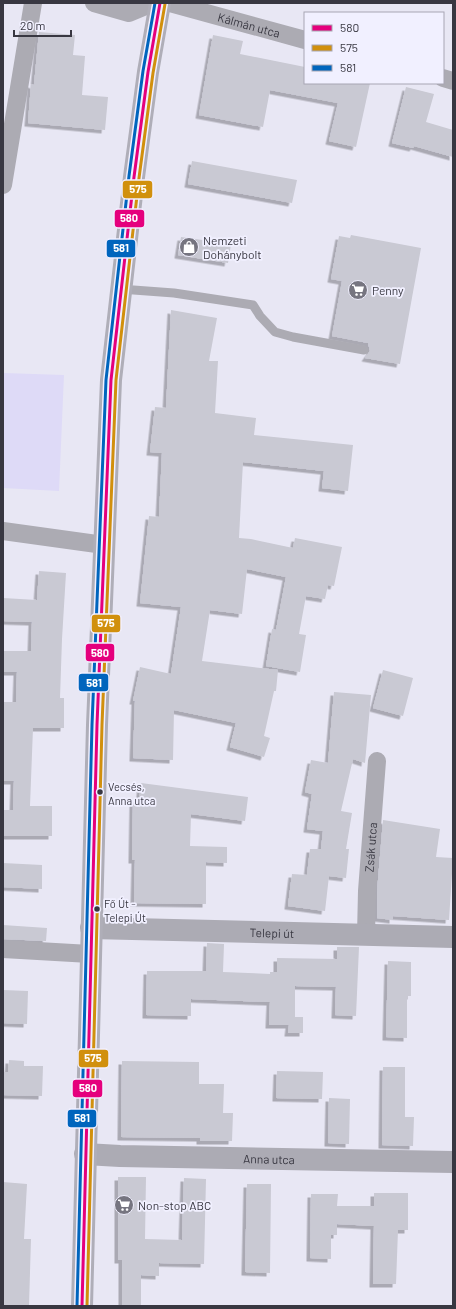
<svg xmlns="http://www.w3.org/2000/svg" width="456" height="1309" viewBox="0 0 456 1309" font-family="Barlow,sans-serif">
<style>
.pitch{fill:#dedaf7}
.building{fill:#c9c9d3;filter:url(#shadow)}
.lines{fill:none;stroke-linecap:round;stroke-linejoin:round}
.lane{stroke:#acabb3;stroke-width:9}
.street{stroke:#acabb3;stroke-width:18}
.secondary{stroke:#acabb4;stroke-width:22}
.primary{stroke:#afaeb8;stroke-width:22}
.bus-1-casing{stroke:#f1f0ff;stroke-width:6}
.bus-2-casing{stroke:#f1f0ff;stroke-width:6}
.bus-3-casing{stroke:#f1f0ff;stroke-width:6}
.bus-1{stroke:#e5007d;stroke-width:3}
.bus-2{stroke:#d1900d;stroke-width:3}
.bus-3{stroke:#0065bd;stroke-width:3}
.bus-dot{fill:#383741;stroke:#f1f0ff;stroke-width:1.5}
.labels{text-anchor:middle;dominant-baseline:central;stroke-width:3.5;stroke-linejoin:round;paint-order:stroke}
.bus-label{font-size:11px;fill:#383741;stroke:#f1f0ff;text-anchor:start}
.street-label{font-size:12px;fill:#383741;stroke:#f1f0ff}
.poi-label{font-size:12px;fill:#383741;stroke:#f1f0ff;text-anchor:start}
.line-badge{stroke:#f1f0ff;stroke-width:1.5}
.badge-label{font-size:11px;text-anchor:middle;font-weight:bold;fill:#fff}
</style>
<defs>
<filter id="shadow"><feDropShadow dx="-3.5" dy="3.5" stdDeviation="0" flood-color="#0004"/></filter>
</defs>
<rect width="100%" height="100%" fill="#e8e7f4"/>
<path class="pitch" d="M 4,373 L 64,375 L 59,491 L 3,488 Z"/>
<path class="building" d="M 39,32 L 75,35 L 73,55 L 85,56 L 82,95 L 108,97 L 105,130 L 28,123 L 31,84 L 34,85 Z
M 213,35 L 243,41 L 240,54 L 305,67 L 305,83 L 370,83 L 356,147 L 329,141 L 338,103 L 270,90 L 263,127 L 199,115 Z
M 406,87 L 434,94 L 426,122 L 453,130 L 453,157 L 414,146 L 413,148 L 392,143 Z
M 192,161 L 297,180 L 292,203 L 188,184 Z
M 351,235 L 421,248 L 400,364 L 365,358 L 370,351 L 368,343 L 332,336 L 342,281 L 331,279 L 339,236 L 350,238 Z
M 181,237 L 231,244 L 228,263 L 178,255 Z
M 171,310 L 217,318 L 209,361 L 218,361 L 215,413 L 256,418 L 254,435 L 353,445 L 348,491 L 322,488 L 324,471 L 243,462 L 239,538 L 251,539 L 293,548 L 295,538 L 342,547 L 334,586 L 328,585 L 325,599 L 306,596 L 299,634 L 306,635 L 300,672 L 266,666 L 272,629 L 276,630 L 286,577 L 247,569 L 242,614 L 210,610 L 202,661 L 278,670 L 276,691 L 274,691 L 264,736 L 270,738 L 264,757 L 230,747 L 236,723 L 174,710 L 173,760 L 133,758 L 135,701 L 133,701 L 140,667 L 171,674 L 181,607 L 140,603 L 149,516 L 159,517 L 162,453 L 150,452 L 155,407 L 166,408 Z
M 39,571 L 66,573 L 62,639 L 60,698 L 64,698 L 64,728 L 33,728 L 30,806 L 52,806 L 52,836 L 3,836 L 3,810 L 13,810 L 14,781 L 3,781 L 3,702 L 16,702 L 17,672 L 3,672 L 3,651 L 31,651 L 32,622 L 3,621 L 3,598 L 37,600 Z
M 383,670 L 413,678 L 403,716 L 373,708 Z
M 334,692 L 371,695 L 365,763 L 353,759 L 341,811 L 352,813 L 346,849 L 349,849 L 346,878 L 329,876 L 325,911 L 288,906 L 292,874 L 307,875 L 310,849 L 321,849 L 323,831 L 307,829 L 312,794 L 305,792 L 311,760 L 328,763 Z
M 141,783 L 248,797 L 245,821 L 191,814 L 190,846 L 227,847 L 227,863 L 206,862 L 206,904 L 134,903 L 135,860 L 132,860 L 133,802 L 139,802 Z
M 383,820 L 440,829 L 436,857 L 453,858 L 449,920 L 393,916 L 393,920 L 377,918 L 377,892 Z
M 3,863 L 42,865 L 42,889 L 3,887 Z
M 3,925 L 47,928 L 46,941 L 3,939 Z
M 207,943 L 224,944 L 223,972 L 270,974 L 270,972 L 277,972 L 277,958 L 337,959 L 337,947 L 359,947 L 356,1016 L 335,1015 L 336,987 L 295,986 L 295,1017 L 303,1017 L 303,1033 L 288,1033 L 289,1025 L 269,1025 L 270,1002 L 191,999 L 191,1016 L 146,1015 L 147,971 L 206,971 Z
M 388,961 L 411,962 L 411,996 L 407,996 L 407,1038 L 386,1037 Z
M 3,990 L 28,991 L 27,1024 L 3,1023 Z
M 9,1060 L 24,1061 L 24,1066 L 43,1066 L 42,1096 L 3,1095 L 3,1072 L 8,1072 Z
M 122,1061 L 199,1062 L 199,1084 L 224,1084 L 223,1113 L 233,1113 L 232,1141 L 200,1141 L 200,1138 L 121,1137 Z
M 383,1067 L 405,1067 L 405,1117 L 414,1117 L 413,1146 L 382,1145 Z
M 277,1071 L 323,1072 L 322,1099 L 276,1098 Z
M 329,1098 L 350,1099 L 349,1144 L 328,1143 Z
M 118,1177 L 146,1177 L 145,1239 L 182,1240 L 184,1178 L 206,1179 L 204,1264 L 159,1263 L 159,1276 L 141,1275 L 141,1306 L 122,1306 L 122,1260 L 118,1260 Z
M 3,1182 L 27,1184 L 24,1239 L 31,1239 L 29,1306 L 3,1306 Z
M 247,1184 L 271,1184 L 270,1273 L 245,1272 Z
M 374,1193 L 408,1193 L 408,1230 L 398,1230 L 396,1284 L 373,1284 L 374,1226 L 337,1224 L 337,1235 L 331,1235 L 331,1259 L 310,1258 L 311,1194 L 338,1194 L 337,1206 L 374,1206 Z"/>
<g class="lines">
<path class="lane" d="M 120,289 L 174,293 L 253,305 L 260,316 L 275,332 L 293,337 L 364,350"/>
<g class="street">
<path d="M 94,3 L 129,13 L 153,3"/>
<path id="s1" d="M 170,3 L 305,40"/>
<path d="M 443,78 L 453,81"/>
<path d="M 3,185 L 33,3"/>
<path d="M 3,531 L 104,545"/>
<path id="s2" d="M 366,935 L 367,891 L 377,761"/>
<path d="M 3,949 L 90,954"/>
</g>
<g class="secondary">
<path id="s3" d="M 91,928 L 453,937"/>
<path id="s4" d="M 85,1154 L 120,1156 L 453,1162"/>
</g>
<path class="primary" d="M 82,1306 L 97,725 L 111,380 L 134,177 L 148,72 L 160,3"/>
<g class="bus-1-casing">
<path id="bus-1" d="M 82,1306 L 97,725 L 111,380 L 134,177 L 148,72 L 160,3"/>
</g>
<g class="bus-2-casing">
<path id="bus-2" d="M 87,1306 L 102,725 L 116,380 L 139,178 L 153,73 L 165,4"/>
</g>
<g class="bus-3-casing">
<path id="bus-3" d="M 77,1306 L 92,725 L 106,380 L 129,176 L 143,71 L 155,3"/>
</g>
<use href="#bus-1" class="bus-1"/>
<use href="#bus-2" class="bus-2"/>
<use href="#bus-3" class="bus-3"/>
</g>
<defs>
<g id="shop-disc" transform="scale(1)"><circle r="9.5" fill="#767580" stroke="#f1f0ff"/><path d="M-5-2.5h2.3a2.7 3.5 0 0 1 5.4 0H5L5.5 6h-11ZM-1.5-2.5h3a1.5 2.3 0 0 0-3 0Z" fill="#fff"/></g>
<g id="supermarket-disc" transform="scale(1)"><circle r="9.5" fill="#767580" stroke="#f1f0ff"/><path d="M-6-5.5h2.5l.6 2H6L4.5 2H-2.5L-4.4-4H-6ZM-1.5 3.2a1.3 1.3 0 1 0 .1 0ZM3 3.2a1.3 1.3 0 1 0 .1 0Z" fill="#fff"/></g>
</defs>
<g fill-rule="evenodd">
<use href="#shop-disc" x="189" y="247"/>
<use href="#supermarket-disc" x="358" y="290"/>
<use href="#supermarket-disc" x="124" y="1205"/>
</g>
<g class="bus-dot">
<circle cx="100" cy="792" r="3.5"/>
<circle cx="97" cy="909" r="3.5"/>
</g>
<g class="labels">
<g class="bus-label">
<text x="108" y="786">Vecsés,<tspan x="108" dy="14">Anna utca</tspan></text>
<text x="104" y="903">Fő Út -<tspan x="104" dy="14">Telepi Út</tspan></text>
</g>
<g class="street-label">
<text stroke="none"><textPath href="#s1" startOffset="82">Kálmán utca</textPath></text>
<text stroke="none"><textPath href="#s2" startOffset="88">Zsák utca</textPath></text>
<text stroke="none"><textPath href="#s3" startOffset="181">Telepi út</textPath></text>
<text stroke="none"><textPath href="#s4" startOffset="184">Anna utca</textPath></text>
</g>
<g class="poi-label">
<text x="203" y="240">Nemzeti<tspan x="203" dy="14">Dohánybolt</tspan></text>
<text x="372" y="290">Penny</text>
<text x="138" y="1205">Non-stop ABC</text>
</g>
</g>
<g class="line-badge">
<rect x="122" y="180" width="31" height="19" rx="4" fill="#d1900d"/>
<rect x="114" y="209" width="31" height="19" rx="4" fill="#e5007d"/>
<rect x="106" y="239" width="30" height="19" rx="4" fill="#0065bd"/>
<rect x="91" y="614" width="30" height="19" rx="4" fill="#d1900d"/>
<rect x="85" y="643" width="30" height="19" rx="4" fill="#e5007d"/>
<rect x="78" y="673" width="31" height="19" rx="4" fill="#0065bd"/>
<rect x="78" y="1049" width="31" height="19" rx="4" fill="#d1900d"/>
<rect x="72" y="1079" width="31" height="19" rx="4" fill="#e5007d"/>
<rect x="67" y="1109" width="30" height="19" rx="4" fill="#0065bd"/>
</g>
<g class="badge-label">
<text x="138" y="193">575</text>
<text x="129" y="222">580</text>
<text x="121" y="252">581</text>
<text x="106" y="627">575</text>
<text x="100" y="657">580</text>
<text x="94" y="687">581</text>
<text x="93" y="1062">575</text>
<text x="88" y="1092">580</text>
<text x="82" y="1122">581</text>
</g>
<rect width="456" height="1309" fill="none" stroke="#383741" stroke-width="8"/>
<rect x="304" y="12" width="140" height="72" fill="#f1f0ff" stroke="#a7a6b3"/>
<rect x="312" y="25" width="20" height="6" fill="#e5007d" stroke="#a7a6b3"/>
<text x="340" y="32" font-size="12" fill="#383741">580</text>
<rect x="312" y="45" width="20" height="6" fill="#d1900d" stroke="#a7a6b3"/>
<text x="340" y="52" font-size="12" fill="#383741">575</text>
<rect x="312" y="65" width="20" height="6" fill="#0065bd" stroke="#a7a6b3"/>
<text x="340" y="72" font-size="12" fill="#383741">581</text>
<path d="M14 30v6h57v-6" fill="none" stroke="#383741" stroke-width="2"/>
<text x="20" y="30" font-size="12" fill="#383741" stroke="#f1f0ff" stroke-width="3" paint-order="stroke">20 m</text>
</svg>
